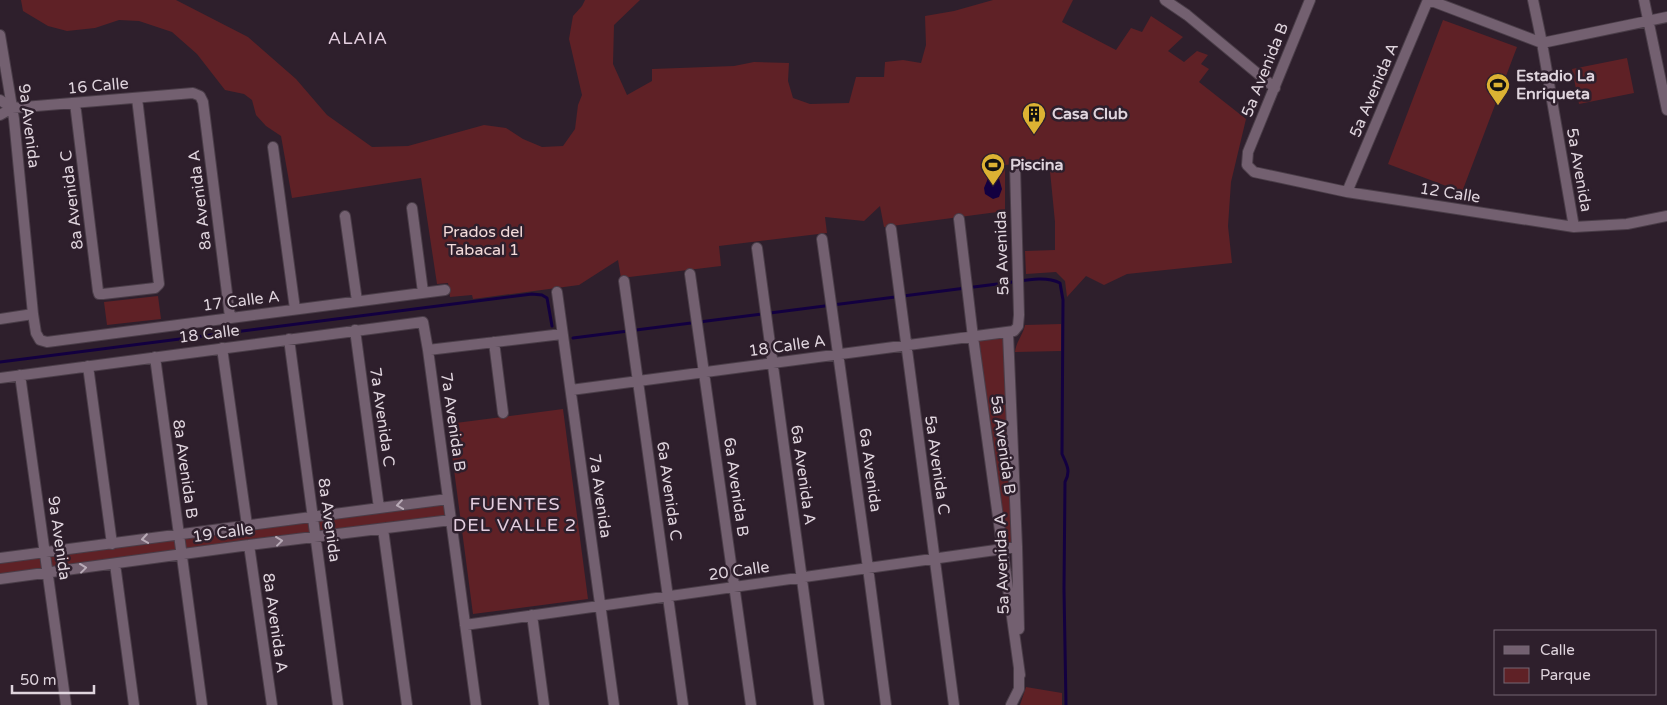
<svg xmlns="http://www.w3.org/2000/svg" width="1667" height="705" viewBox="0 0 1667 705" font-family="'Varela Round',sans-serif">
<style>
.green{fill:#5f2126}
.water{fill:#130040}
.lines{fill:none;stroke-linecap:round;stroke-linejoin:round}
.stream{stroke:#130040;stroke-width:3}
.street-casing{stroke:#4a3d48;stroke-width:12}
.street{stroke:#736070;stroke-width:10}
.oneway{stroke:#b9abb7}
.labels{text-anchor:middle;dominant-baseline:central;stroke-width:5;stroke-linejoin:round;paint-order:stroke}
.street-label{font-size:16px;fill:#dfd4dd;stroke:#2e1f2c}
.poi-label{font-size:16px;font-weight:bold;fill:#dfd4dd;stroke:#2e1f2c;text-anchor:start}
.park-label{font-size:16px;fill:#f3dad9;stroke:#2e1f2c}
.neighbourhood-label{font-size:18px;letter-spacing:1px;fill:#e3cedf;stroke:#2e1f2c}
</style>
<rect width="100%" height="100%" fill="#2e1f2c"/>
<path class="green" d="M 21,0 L 176,0 L 248,37 L 296,79 L 327,115 L 372,147 L 408,146 L 484,125 L 506,128 L 523,139 L 542,147 L 563,146 L 575,129 L 578,105 L 582,95 L 569,39 L 573,16 L 582,6 L 585,0 L 640,0 L 614,25 L 613,64 L 627,95 L 652,81 L 652,69 L 734,66 L 754,62 L 789,63 L 788,81 L 793,98 L 810,104 L 849,103 L 856,77 L 884,77 L 885,62 L 903,60 L 921,63 L 926,45 L 925,16 L 954,11 L 993,0 L 1073,0 L 1062,22 L 1116,50 L 1131,28 L 1142,32 L 1151,16 L 1183,37 L 1168,51 L 1184,62 L 1197,51 L 1208,55 L 1201,64 L 1209,69 L 1199,82 L 1246,119 L 1231,182 L 1228,226 L 1232,263 L 1127,274 L 1104,285 L 1086,276 L 1067,297 L 1065,281 L 1056,272 L 1026,274 L 1025,251 L 1055,250 L 1055,222 L 1049,161 L 1005,165 L 1005,211 L 884,227 L 880,206 L 864,221 L 825,217 L 827,233 L 719,246 L 721,266 L 621,278 L 618,260 L 579,285 L 473,299 L 472,295 L 450,297 L 448,283 L 437,284 L 421,178 L 292,198 L 281,136 L 266,126 L 256,115 L 252,100 L 244,94 L 225,90 L 197,54 L 172,32 L 139,21 L 119,20 L 95,28 L 67,31 L 48,26 L 23,11 Z
M 1443,20 L 1517,47 L 1462,192 L 1388,164 Z
M 1627,58 L 1634,93 L 1579,104 L 1572,69 Z
M 158,296 L 161,319 L 107,325 L 104,302 Z
M 1061,324 L 1061,351 L 1015,352 C 1016,342 1023,335 1025,325 Z
M 1008,333 L 1017,547 L 1002,549 L 973,337 Z
M 563,409 L 588,599 L 473,614 L 448,424 Z
M 448,499 L 451,520 L 0,579 L 0,558 Z
M 1026,687 L 1062,693 L 1062,705 L 1020,705 Z"/>
<path class="water" d="M 995,173 L 998,175 L 1002,189 L 999,197 L 993,199 L 985,194 L 984,188 L 989,176 Z"/>
<g class="lines">
<path class="stream" d="M 573,338 L 1005,283 C 1022,281 1045,275 1060,283 L 1063,300 L 1062,454 C 1067,465 1071,471 1065,482 L 1064,589 L 1066,705
M 0,362 L 532,294 L 542,295 L 547,298 L 552,326"/>
<g class="street-casing">
<path id="street" d="M 1165,0 L 1187,15 L 1275,88
M 1310,0 L 1248,152 L 1247,165 L 1254,172 L 1347,192 L 1574,227 L 1627,224 L 1667,216
M 1429,0 L 1542,43 L 1667,17
M 1533,0 L 1542,43 L 1574,227
M 1644,0 L 1667,110
M 0,35 L 14,119 L 33,314 L 36,333 L 40,340 L 47,342 L 445,290
M 0,100 L 12,108
M 75,103 L 98,291 L 99,294 L 103,294 L 155,288 L 159,284 L 137,98
M 0,115 L 12,108 L 193,93 L 200,96 L 203,102 L 230,317
M 273,147 L 295,309
M 1347,192 L 1428,0
M 412,208 L 423,292
M 345,216 L 357,301
M 959,219 L 973,337 L 1020,675
M 891,229 L 954,705
M 822,239 L 868,568 L 886,705
M 757,248 L 819,705
M 690,274 L 751,705
M 624,281 L 683,705
M 557,292 L 614,705
M 0,319 L 33,314
M 355,330 L 379,508
M 1008,333 L 1017,547 L 1019,629
M 289,339 L 338,705
M 494,342 L 503,413
M 222,348 L 247,525
M 428,350 L 562,334
M 155,357 L 202,705
M 88,366 L 112,544
M 20,375 L 66,705
M 0,378 L 423,322 L 428,350 L 476,705
M 571,390 L 1014,331 L 1018,326 L 1019,315 L 1015,166
M 383,529 L 407,705
M 249,545 L 272,705
M 0,558 L 448,499
M 115,564 L 134,705
M 0,579 L 249,545 L 451,520
M 532,615 L 544,705
M 465,625 L 1017,547
M 1011,705 L 1019,689 L 1019,668"/>
</g>
<use href="#street" class="street"/>
</g>
<defs><path id="oneway-chevron" d="M-2-3.5L2.5 0L-2 3.5" fill="none" stroke-width="1.6" stroke-linecap="round" stroke-linejoin="round" transform="scale(1.25)"/></defs>
<g class="oneway">
<use href="#oneway-chevron" transform="translate(400 505) rotate(172)"/>
<use href="#oneway-chevron" transform="translate(145 539) rotate(172)"/>
<use href="#oneway-chevron" transform="translate(279 541) rotate(-7)"/>
<use href="#oneway-chevron" transform="translate(83 568) rotate(-7)"/>
</g>
<defs>
<g id="stadium-pin" transform="scale(1.25)"><path d="M0 17L-7.5 6A9.5 9.5 0 1 1 7.5 6Z" fill="#dcb233" stroke="#2e1f2c"/><path d="M0-5a6.5 5 0 1 0 0 10a6.5 5 0 1 0 0-10ZM-3.5-1.8h7v3.6h-7Z" fill="#111"/></g>
<g id="building-pin" transform="scale(1.25)"><path d="M0 17L-7.5 6A9.5 9.5 0 1 1 7.5 6Z" fill="#dcb233" stroke="#2e1f2c"/><path d="M-4-6H4V6H1V3H-1V6H-4ZM-2.5-4.3h1.7v1.8h-1.7ZM.8-4.3h1.7v1.8H.8ZM-2.5-1h1.7V.8h-1.7ZM.8-1h1.7V.8H.8Z" fill="#111"/></g>
</defs>
<g fill-rule="evenodd">
<use href="#stadium-pin" x="1498" y="85"/>
<use href="#building-pin" x="1034" y="114"/>
<use href="#stadium-pin" x="993" y="165"/>
</g>
<g class="labels">
<g class="street-label">
<text transform="translate(1265 70) rotate(-68)">5a Avenida B</text>
<text transform="translate(98 86) rotate(-5)">16 Calle</text>
<text transform="translate(1374 90) rotate(-67)">5a Avenida A</text>
<text transform="translate(29 126) rotate(83)">9a Avenida</text>
<text transform="translate(1579 170) rotate(80)">5a Avenida</text>
<text transform="translate(1450 193) rotate(9)">12 Calle</text>
<text transform="translate(72 200) rotate(-97)">8a Avenida C</text>
<text transform="translate(200 200) rotate(-97)">8a Avenida A</text>
<text transform="translate(1002 253) rotate(-92)">5a Avenida</text>
<text transform="translate(241 301) rotate(-7)">17 Calle A</text>
<text transform="translate(209 334) rotate(-7)">18 Calle</text>
<text transform="translate(787 346) rotate(-8)">18 Calle A</text>
<text transform="translate(382 417) rotate(82)">7a Avenida C</text>
<text transform="translate(453 422) rotate(82)">7a Avenida B</text>
<text transform="translate(1003 445) rotate(82)">5a Avenida B</text>
<text transform="translate(937 465) rotate(82)">5a Avenida C</text>
<text transform="translate(185 469) rotate(82)">8a Avenida B</text>
<text transform="translate(870 470) rotate(82)">6a Avenida</text>
<text transform="translate(803 475) rotate(82)">6a Avenida A</text>
<text transform="translate(736 487) rotate(82)">6a Avenida B</text>
<text transform="translate(669 491) rotate(82)">6a Avenida C</text>
<text transform="translate(600 496) rotate(82)">7a Avenida</text>
<text transform="translate(329 520) rotate(82)">8a Avenida</text>
<text transform="translate(223 533) rotate(-8)">19 Calle</text>
<text transform="translate(59 538) rotate(82)">9a Avenida</text>
<text transform="translate(1002 564) rotate(-92)">5a Avenida A</text>
<text transform="translate(739 571) rotate(-8)">20 Calle</text>
<text transform="translate(275 623) rotate(82)">8a Avenida A</text>
</g>
<g class="poi-label">
<text x="1516" y="76">Estadio La<tspan x="1516" dy="18">Enriqueta</tspan></text>
<text x="1052" y="114">Casa Club</text>
<text x="1010" y="165">Piscina</text>
</g>
<g class="park-label">
<text x="483" y="232">Prados del<tspan x="483" dy="18">Tabacal 1</tspan></text>
</g>
<g class="neighbourhood-label">
<text x="358" y="38">ALAIA</text>
<text x="515" y="504">FUENTES<tspan x="515" dy="21">DEL VALLE 2</tspan></text>
</g>
</g>
<rect x="1494" y="630" width="162" height="65" fill="#2e1f2c" stroke="#756773"/>
<rect x="1504" y="646" width="25" height="8" fill="#736070" stroke="#756773"/>
<text x="1540" y="655" font-size="15" fill="#dfd4dd">Calle</text>
<rect x="1504" y="668" width="25" height="15" fill="#5f2126" stroke="#756773"/>
<text x="1540" y="680" font-size="15" fill="#dfd4dd">Parque</text>
<path d="M12 685v8h82v-8" fill="none" stroke="#dfd4dd" stroke-width="2.5"/>
<text x="20" y="685" font-size="15" fill="#dfd4dd" stroke="#2e1f2c" stroke-width="4" paint-order="stroke">50 m</text>
</svg>
